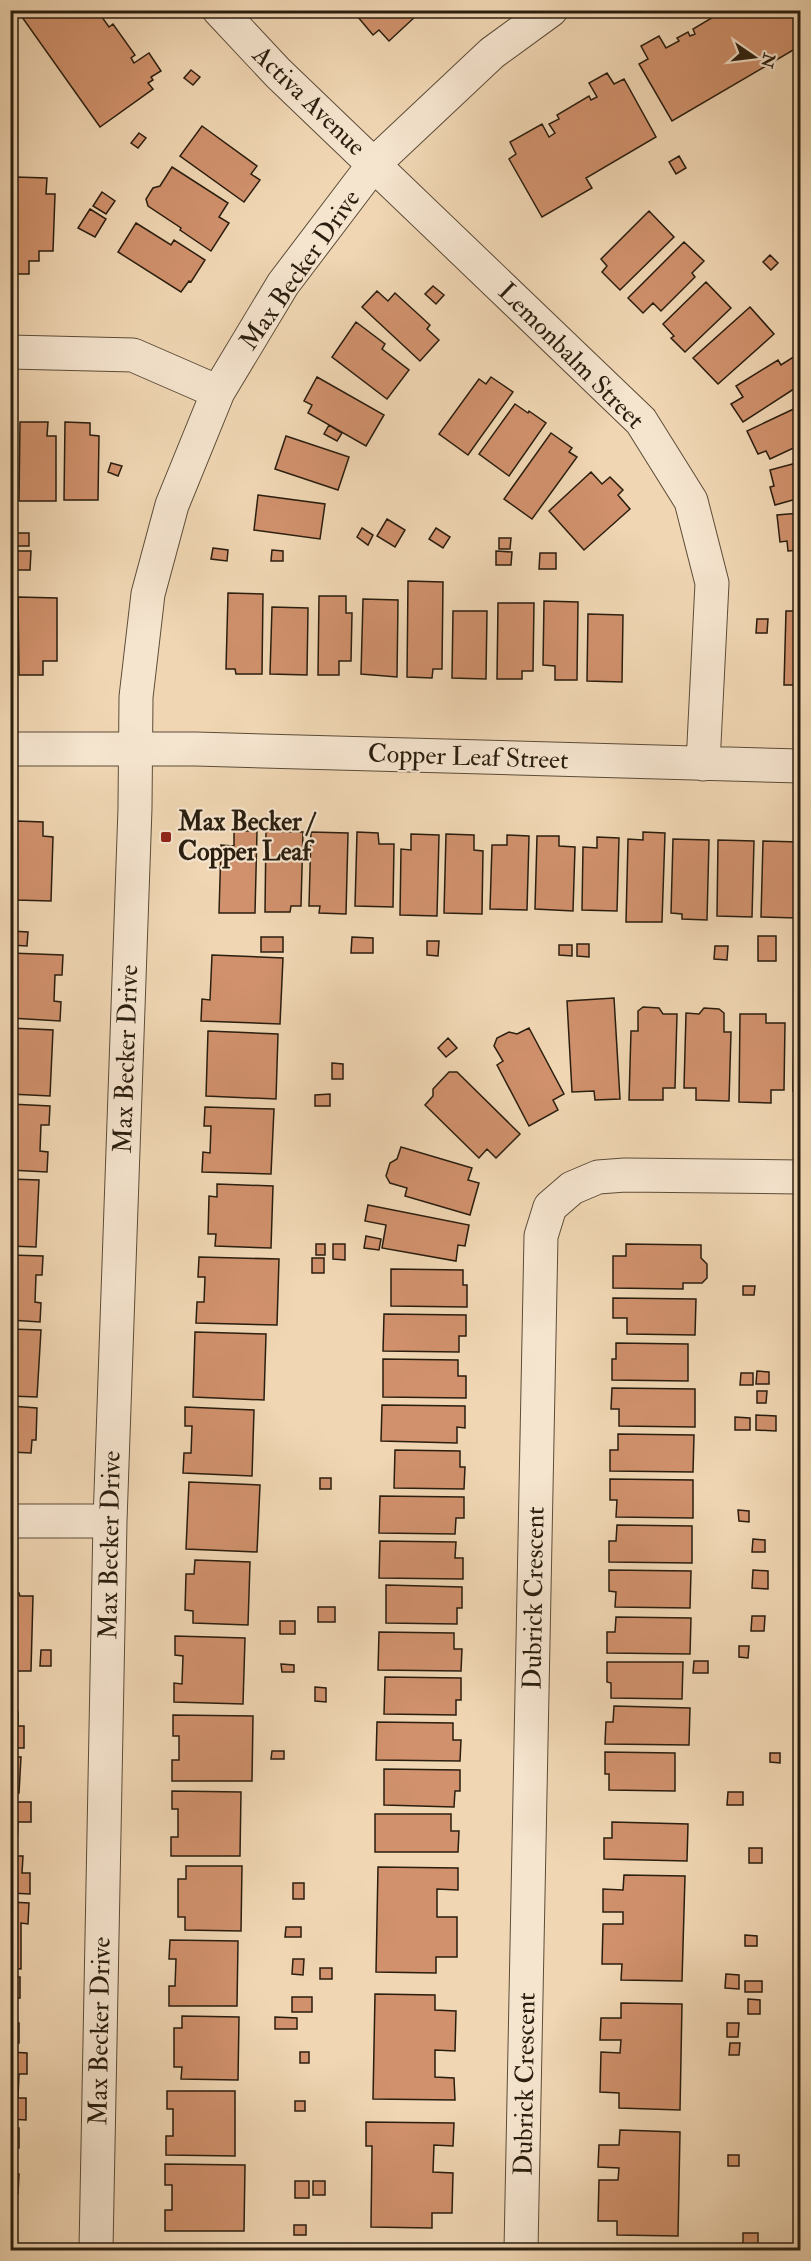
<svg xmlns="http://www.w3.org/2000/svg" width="811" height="2261" viewBox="0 0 811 2261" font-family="'IM FELL Double Pica',serif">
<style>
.building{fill:#d0916c;stroke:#2a1e0f;stroke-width:1.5}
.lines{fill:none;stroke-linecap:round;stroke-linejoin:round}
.street-casing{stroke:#5c4c38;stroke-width:35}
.street{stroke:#f5e4ce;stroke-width:33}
.poi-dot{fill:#8f2418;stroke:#f5e4ce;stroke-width:2}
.labels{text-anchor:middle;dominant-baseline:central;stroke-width:4.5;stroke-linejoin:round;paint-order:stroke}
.street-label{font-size:26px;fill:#2a1e0f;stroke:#f5e4ce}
.poi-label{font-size:26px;font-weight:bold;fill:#2a1e0f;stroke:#f5e4ce;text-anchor:start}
</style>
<rect width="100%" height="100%" fill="#f0d6b3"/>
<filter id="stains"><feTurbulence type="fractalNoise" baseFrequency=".00333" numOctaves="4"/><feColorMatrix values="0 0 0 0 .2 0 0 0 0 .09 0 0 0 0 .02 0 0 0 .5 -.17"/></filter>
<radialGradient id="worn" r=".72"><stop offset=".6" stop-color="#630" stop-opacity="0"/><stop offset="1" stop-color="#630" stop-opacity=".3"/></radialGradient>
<path class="building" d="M 17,10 L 103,10 L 99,13 L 109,27 L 113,24 L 135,55 L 131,58 L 134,63 L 149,53 L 161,71 L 151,77 L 153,80 L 148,83 L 153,89 L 100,127 Z
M 352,10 L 413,10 L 417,15 L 389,41 L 379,30 L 373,35 Z
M 725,10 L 728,13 L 733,10 L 800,10 L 800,46 L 672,121 L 639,64 L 648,59 L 641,46 L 659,36 L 666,48 L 679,41 L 677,38 L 688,32 L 690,36 L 695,34 L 693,29 Z
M 191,70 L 200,77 L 193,85 L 184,78 Z
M 607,73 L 614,84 L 624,79 L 656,137 L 586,178 L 592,188 L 542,217 L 509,159 L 516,154 L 510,142 L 542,124 L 549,137 L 555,133 L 549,124 L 559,119 L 557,115 L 589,96 L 591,100 L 597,97 L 589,83 Z
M 202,126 L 257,166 L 251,174 L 260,180 L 244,202 L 180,156 Z
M 139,133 L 146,138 L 138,148 L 131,143 Z
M 679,156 L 686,168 L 676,174 L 669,162 Z
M 172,167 L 228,203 L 219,217 L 229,223 L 211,251 L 180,230 L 181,228 L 148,206 L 146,199 L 153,188 L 160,186 Z
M 15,177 L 47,178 L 46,194 L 55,194 L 53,251 L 39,251 L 39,261 L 29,261 L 29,274 L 10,274 L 10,193 L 14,193 Z
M 102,192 L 115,201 L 106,214 L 93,206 Z
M 90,209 L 106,219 L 95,237 L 78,228 Z
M 649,211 L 674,237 L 620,290 L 602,272 L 607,266 L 601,259 Z
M 136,223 L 171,245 L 174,240 L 205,260 L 191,282 L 189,281 L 181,292 L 118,252 Z
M 684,242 L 704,261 L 692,273 L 695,277 L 661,311 L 653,303 L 643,313 L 628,298 Z
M 770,255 L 778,263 L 771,270 L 763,262 Z
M 706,282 L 731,308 L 685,352 L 671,338 L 674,336 L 663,324 Z
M 433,286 L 444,295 L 436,304 L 425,294 Z
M 377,291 L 388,301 L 395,293 L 430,325 L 427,329 L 439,340 L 420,361 L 362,307 Z
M 750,307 L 774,334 L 718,384 L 693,358 Z
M 356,322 L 385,344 L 382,349 L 409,370 L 387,399 L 332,357 Z
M 795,356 L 800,364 L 800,385 L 743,422 L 731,404 L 743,397 L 736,386 L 778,360 L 781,365 Z
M 317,377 L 384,415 L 366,446 L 308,413 L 312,405 L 304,401 Z
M 491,377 L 513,392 L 468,455 L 439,434 L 479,379 L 486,384 Z
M 515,404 L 528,413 L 529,411 L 546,423 L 509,476 L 479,454 Z
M 800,406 L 800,445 L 770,459 L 766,451 L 758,454 L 747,431 Z
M 20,422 L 48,422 L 47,436 L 56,436 L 56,501 L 19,501 Z
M 65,422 L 90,423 L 90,435 L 99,436 L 98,500 L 64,500 Z
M 329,425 L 342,433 L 337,441 L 324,434 Z
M 551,433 L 572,448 L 569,452 L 577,457 L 532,519 L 504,499 Z
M 286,436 L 349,457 L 338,490 L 275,469 Z
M 800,462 L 800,498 L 775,505 L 770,487 L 774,486 L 770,470 Z
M 111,463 L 122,466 L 118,476 L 108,472 Z
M 591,472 L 602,484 L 610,477 L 623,490 L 618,495 L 630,509 L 584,550 L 549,511 Z
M 258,495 L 325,504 L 320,539 L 254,530 Z
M 800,513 L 800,550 L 788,551 L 787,541 L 780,542 L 777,515 Z
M 387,519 L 405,530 L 395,547 L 377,536 Z
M 362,528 L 373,535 L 368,545 L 357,537 Z
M 436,528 L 450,537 L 443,548 L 429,539 Z
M 17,533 L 29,533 L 29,546 L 17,546 Z
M 499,538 L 511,538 L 510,549 L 499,549 Z
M 213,548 L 228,550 L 227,561 L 211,559 Z
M 272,550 L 283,551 L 283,561 L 271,561 Z
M 17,551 L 31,551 L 30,570 L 16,570 Z
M 496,551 L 512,552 L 511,565 L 496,565 Z
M 540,553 L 556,553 L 556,569 L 539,569 Z
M 408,581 L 443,582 L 442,669 L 433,669 L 432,678 L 407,677 Z
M 228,593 L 263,594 L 262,674 L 236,674 L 235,669 L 226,669 Z
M 319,596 L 346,596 L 346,613 L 352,613 L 351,661 L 339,661 L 339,675 L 318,675 Z
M 18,597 L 57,598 L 57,661 L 43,661 L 43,675 L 19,675 Z
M 363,599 L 398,600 L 397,677 L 361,674 Z
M 544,601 L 578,602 L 577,680 L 555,680 L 555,666 L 543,665 Z
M 498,603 L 534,603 L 533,671 L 522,671 L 522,679 L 497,679 Z
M 272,607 L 308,608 L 307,675 L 270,674 Z
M 453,611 L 487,611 L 486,679 L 452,678 Z
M 786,611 L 800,611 L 800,685 L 784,685 Z
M 588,614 L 623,615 L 622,682 L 587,681 Z
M 757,619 L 768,619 L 767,633 L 756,633 Z
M 17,821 L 43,822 L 43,836 L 53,837 L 51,901 L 15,900 Z
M 234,831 L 257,831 L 255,913 L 219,913 L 221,845 L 234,846 Z
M 266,831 L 303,832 L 301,906 L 291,906 L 290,912 L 265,912 Z
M 311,832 L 348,833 L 346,914 L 319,913 L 320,906 L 309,906 Z
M 357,832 L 378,833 L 379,844 L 394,844 L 393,907 L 355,906 Z
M 643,832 L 665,833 L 662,922 L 626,922 L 628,839 L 643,840 Z
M 411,834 L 439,835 L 437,916 L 400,915 L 401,849 L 411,850 Z
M 446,834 L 474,835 L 474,850 L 483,851 L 482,914 L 444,913 Z
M 507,835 L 529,836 L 527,910 L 490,909 L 492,845 L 507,845 Z
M 537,836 L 559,836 L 559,846 L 575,847 L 573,911 L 535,909 Z
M 597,837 L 619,838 L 617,911 L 582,910 L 583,847 L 597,848 Z
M 673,839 L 709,840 L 707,920 L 682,919 L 682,914 L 671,913 Z
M 718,840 L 754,841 L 752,917 L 717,916 Z
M 763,841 L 799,842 L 797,918 L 761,917 Z
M 11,931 L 28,932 L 27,946 L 10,945 Z
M 758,936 L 776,936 L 776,961 L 758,961 Z
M 261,937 L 283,937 L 283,952 L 261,952 Z
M 352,937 L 373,938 L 373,953 L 351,953 Z
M 427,941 L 439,941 L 438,956 L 427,955 Z
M 577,944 L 589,944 L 589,957 L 577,956 Z
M 559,945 L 572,945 L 572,956 L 559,955 Z
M 715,946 L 728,946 L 727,960 L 714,959 Z
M 10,953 L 63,955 L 62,975 L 55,975 L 54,1001 L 61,1002 L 60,1021 L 10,1018 Z
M 212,955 L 283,958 L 280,1024 L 201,1021 L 202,999 L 210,1000 Z
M 614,998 L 620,1099 L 595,1100 L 594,1091 L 572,1092 L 567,1001 Z
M 643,1007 L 659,1008 L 663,1014 L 677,1014 L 675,1088 L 663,1088 L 663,1100 L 629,1100 L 631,1031 L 638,1031 L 638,1011 Z
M 704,1008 L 719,1009 L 724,1013 L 724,1032 L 731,1032 L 729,1101 L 696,1100 L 696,1088 L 684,1088 L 686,1013 L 699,1014 Z
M 740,1014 L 766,1014 L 766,1023 L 785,1023 L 784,1090 L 771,1090 L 771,1103 L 739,1102 Z
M 794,1016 L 800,1017 L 800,1091 L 793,1091 Z
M 10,1028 L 53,1030 L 50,1096 L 10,1094 Z
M 529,1028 L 564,1094 L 553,1100 L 558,1110 L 529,1126 L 497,1065 L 503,1061 L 494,1046 L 497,1038 L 509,1032 L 517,1034 Z
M 208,1031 L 278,1034 L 276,1099 L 206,1096 Z
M 448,1038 L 457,1048 L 446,1057 L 438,1048 Z
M 332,1063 L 343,1064 L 343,1079 L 332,1079 Z
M 449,1072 L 457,1072 L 520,1134 L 496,1158 L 487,1149 L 479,1158 L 425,1105 L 433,1096 L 433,1089 Z
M 330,1094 L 330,1106 L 315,1106 L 315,1095 Z
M 10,1104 L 50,1106 L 49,1125 L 41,1125 L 40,1151 L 48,1152 L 47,1172 L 10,1170 Z
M 205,1107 L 274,1109 L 271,1174 L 202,1172 L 203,1152 L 210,1153 L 211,1126 L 204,1126 Z
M 401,1147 L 472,1168 L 468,1180 L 479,1183 L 470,1215 L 405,1196 L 407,1188 L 390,1183 L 386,1176 L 390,1163 L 397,1159 Z
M 10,1179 L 39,1180 L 36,1247 L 10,1246 Z
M 217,1184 L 273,1186 L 271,1248 L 215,1246 L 216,1234 L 208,1234 L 209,1196 L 217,1197 Z
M 368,1205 L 469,1225 L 465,1246 L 458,1245 L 456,1261 L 382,1248 L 386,1225 L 365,1221 Z
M 366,1236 L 381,1239 L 379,1250 L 364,1248 Z
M 316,1244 L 325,1244 L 325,1255 L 316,1255 Z
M 333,1244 L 345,1244 L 345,1260 L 333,1259 Z
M 626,1244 L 701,1245 L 701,1258 L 707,1264 L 707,1278 L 702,1283 L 683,1283 L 683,1289 L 613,1288 L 613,1256 L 626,1256 Z
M 10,1255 L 43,1256 L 42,1275 L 36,1275 L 35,1302 L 41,1303 L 40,1322 L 10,1320 Z
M 199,1257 L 279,1259 L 277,1325 L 196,1323 L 197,1302 L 204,1302 L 205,1277 L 198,1277 Z
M 312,1258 L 324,1258 L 324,1273 L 312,1273 Z
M 391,1269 L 463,1270 L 463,1285 L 467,1285 L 467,1307 L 391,1306 Z
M 743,1286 L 755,1286 L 754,1295 L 743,1295 Z
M 613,1298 L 696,1299 L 695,1335 L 627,1334 L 627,1318 L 613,1318 Z
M 384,1314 L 466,1315 L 466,1336 L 459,1336 L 459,1352 L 383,1351 Z
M 10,1329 L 41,1330 L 37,1397 L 10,1396 Z
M 195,1332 L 266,1334 L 264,1400 L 193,1397 Z
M 616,1343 L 688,1344 L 688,1381 L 612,1380 L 612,1359 L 616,1359 Z
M 383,1359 L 458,1360 L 458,1376 L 466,1376 L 466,1398 L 383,1397 Z
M 757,1371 L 769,1372 L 769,1384 L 756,1384 Z
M 741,1373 L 753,1373 L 753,1385 L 740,1385 Z
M 612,1388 L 695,1389 L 695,1427 L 619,1426 L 619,1409 L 611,1409 Z
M 757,1391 L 767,1391 L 766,1403 L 757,1403 Z
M 382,1405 L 465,1406 L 465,1428 L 457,1427 L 457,1443 L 381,1441 Z
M 10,1406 L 37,1408 L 36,1440 L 32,1440 L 31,1453 L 10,1452 Z
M 185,1407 L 254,1410 L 252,1476 L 183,1473 L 184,1453 L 191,1453 L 192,1426 L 185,1426 Z
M 756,1415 L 776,1416 L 776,1431 L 756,1430 Z
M 735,1417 L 750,1418 L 750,1430 L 735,1430 Z
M 618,1434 L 694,1435 L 693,1472 L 610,1471 L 610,1450 L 618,1450 Z
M 395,1450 L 460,1451 L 460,1467 L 465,1467 L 464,1489 L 394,1488 Z
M 320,1478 L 331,1478 L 331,1489 L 320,1489 Z
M 610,1479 L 693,1480 L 693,1518 L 616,1517 L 617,1500 L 610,1500 Z
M 189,1482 L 260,1485 L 257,1552 L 186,1549 Z
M 380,1496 L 464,1497 L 464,1518 L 456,1518 L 455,1534 L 379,1533 Z
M 738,1510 L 749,1511 L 749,1522 L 739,1521 Z
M 617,1525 L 692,1526 L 692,1563 L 609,1562 L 609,1541 L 616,1541 Z
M 753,1539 L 765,1540 L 765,1552 L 752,1552 Z
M 380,1541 L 456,1542 L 455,1558 L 463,1558 L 463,1579 L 379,1578 Z
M 195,1560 L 250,1562 L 248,1625 L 193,1623 L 193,1611 L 185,1610 L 186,1574 L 194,1574 Z
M 609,1570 L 691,1571 L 690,1608 L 615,1607 L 616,1592 L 609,1591 Z
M 753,1570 L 768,1571 L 768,1589 L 752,1588 Z
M 386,1585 L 462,1587 L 462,1608 L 457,1608 L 457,1624 L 386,1623 Z
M 10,1592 L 19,1593 L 20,1596 L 33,1596 L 31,1671 L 10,1671 Z
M 318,1607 L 335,1607 L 335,1622 L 318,1622 Z
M 752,1616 L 765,1616 L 764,1631 L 751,1631 Z
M 616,1617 L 691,1618 L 690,1654 L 607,1653 L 607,1632 L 615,1632 Z
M 280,1621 L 295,1621 L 295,1634 L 280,1634 Z
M 379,1632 L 454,1633 L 454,1649 L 462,1649 L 461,1671 L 378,1670 Z
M 175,1636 L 245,1638 L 243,1704 L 174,1702 L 174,1683 L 182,1684 L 183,1656 L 175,1655 Z
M 739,1646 L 749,1646 L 748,1658 L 739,1657 Z
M 41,1650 L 51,1650 L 51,1666 L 40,1666 Z
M 694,1661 L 708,1661 L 708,1673 L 693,1673 Z
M 607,1662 L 683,1662 L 682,1699 L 611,1698 L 611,1683 L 607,1682 Z
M 281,1664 L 294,1665 L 294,1672 L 282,1672 Z
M 385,1677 L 461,1678 L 461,1700 L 456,1700 L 456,1715 L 384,1714 Z
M 315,1687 L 326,1688 L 326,1702 L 315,1701 Z
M 614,1706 L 690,1708 L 689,1745 L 605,1744 L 606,1722 L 613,1722 Z
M 10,1712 L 18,1712 L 18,1726 L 24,1726 L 24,1748 L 10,1748 Z
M 173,1715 L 253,1716 L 252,1781 L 172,1781 L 172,1760 L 179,1760 L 179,1736 L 173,1736 Z
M 377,1722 L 453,1723 L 453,1740 L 461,1740 L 460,1761 L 376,1760 Z
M 272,1751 L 284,1751 L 284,1759 L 271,1759 Z
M 605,1752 L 675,1753 L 675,1791 L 609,1790 L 609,1774 L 605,1774 Z
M 770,1753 L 780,1753 L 780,1763 L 770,1762 Z
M 10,1757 L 21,1757 L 19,1793 L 10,1793 Z
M 384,1769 L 460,1770 L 460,1791 L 455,1791 L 454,1807 L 384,1805 Z
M 172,1791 L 241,1792 L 240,1856 L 171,1856 L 171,1837 L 178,1837 L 178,1809 L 172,1809 Z
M 728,1792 L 743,1792 L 743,1805 L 727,1805 Z
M 10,1802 L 31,1802 L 31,1822 L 18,1822 L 17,1847 L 10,1847 Z
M 375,1814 L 451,1814 L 451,1831 L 459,1831 L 458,1852 L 375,1852 Z
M 612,1822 L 688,1824 L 687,1861 L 604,1859 L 604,1838 L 612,1838 Z
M 749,1848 L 762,1848 L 762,1863 L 749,1863 Z
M 10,1856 L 23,1856 L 22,1873 L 30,1873 L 30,1894 L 10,1893 Z
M 186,1866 L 242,1866 L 241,1931 L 185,1930 L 185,1917 L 178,1917 L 178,1879 L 186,1879 Z
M 378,1867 L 458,1868 L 458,1890 L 437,1889 L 437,1917 L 457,1917 L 457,1957 L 436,1957 L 436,1973 L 376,1972 Z
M 624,1875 L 685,1876 L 682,1981 L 621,1980 L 622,1964 L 602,1964 L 603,1924 L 623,1924 L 623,1912 L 603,1912 L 603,1889 L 623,1890 Z
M 293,1883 L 304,1883 L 304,1899 L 293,1899 Z
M 10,1902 L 29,1903 L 28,1924 L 21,1923 L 21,1969 L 10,1968 Z
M 286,1927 L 301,1927 L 301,1937 L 285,1937 Z
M 745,1935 L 757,1936 L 757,1946 L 745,1946 Z
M 170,1940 L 238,1941 L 237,2006 L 169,2006 L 169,1986 L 175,1986 L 176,1959 L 169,1959 Z
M 293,1959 L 304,1959 L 303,1975 L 292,1974 Z
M 320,1968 L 332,1968 L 332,1979 L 320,1979 Z
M 726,1974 L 739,1975 L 739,1989 L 725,1988 Z
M 10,1977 L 20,1977 L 20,1998 L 14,1998 L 13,2023 L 19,2023 L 19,2043 L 10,2043 Z
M 745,1981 L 762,1981 L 762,1992 L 745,1992 Z
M 375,1994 L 435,1995 L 435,2010 L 456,2011 L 455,2051 L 435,2050 L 435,2077 L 454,2078 L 455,2100 L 373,2099 Z
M 292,1997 L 312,1997 L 312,2012 L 292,2012 Z
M 748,1999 L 760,2000 L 760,2014 L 748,2014 Z
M 621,2003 L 682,2004 L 680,2110 L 619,2108 L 619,2093 L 600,2092 L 601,2052 L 620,2053 L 621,2040 L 600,2040 L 601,2018 L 621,2018 Z
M 182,2016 L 239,2017 L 238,2080 L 181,2079 L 182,2067 L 174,2067 L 174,2028 L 182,2028 Z
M 275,2017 L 297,2018 L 297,2029 L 275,2029 Z
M 727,2023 L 739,2023 L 738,2037 L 727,2037 Z
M 730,2043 L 740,2043 L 739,2055 L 729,2055 Z
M 10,2052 L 27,2053 L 27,2074 L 19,2074 L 18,2098 L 26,2098 L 26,2120 L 10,2119 Z
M 300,2052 L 309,2052 L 309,2063 L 300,2063 Z
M 167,2091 L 235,2091 L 235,2156 L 166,2155 L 166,2136 L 173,2136 L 173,2109 L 167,2109 Z
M 295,2101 L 305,2101 L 305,2111 L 295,2111 Z
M 366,2122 L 454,2123 L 453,2146 L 434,2145 L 433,2172 L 453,2173 L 452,2213 L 432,2213 L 432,2228 L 371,2227 L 372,2146 L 366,2146 Z
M 10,2128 L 19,2128 L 19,2148 L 10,2148 Z
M 620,2130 L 680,2132 L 678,2236 L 617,2235 L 617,2221 L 598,2221 L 599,2180 L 618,2180 L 619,2168 L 598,2167 L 599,2145 L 619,2145 Z
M 728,2155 L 739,2155 L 739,2166 L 728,2166 Z
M 165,2164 L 245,2165 L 244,2231 L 165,2231 L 165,2210 L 172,2210 L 172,2185 L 165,2185 Z
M 10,2174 L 19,2174 L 18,2194 L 10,2194 Z
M 295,2181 L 309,2181 L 309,2198 L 295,2198 Z
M 313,2181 L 325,2181 L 325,2195 L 313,2195 Z
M 10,2202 L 17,2202 L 16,2250 L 10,2250 Z
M 294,2225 L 306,2225 L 306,2235 L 294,2235 Z
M 743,2233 L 758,2233 L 758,2248 L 743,2248 Z"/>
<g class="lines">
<g class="street-casing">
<path id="street" d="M 219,10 L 278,73 L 641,421 L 691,501 L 712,583 L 703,764
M 10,352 L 133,355 L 218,392
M 10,749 L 196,749 L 800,766
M 10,1521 L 110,1521
M 96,2250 L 110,1521 L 135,808 L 136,697 L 148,594 L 172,505 L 218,392 L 283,284 L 374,164 L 492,53 L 551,10
M 521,2250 L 541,1236 L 550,1207 L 572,1188 L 598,1177 L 625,1175 L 800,1177"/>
</g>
<use href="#street" class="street"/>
</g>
<rect class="poi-dot" x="160" y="831" width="12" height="12" rx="3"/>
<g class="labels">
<g class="street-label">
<text transform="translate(309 101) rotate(44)">Activa Avenue</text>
<text transform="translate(300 270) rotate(-55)">Max Becker Drive</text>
<text transform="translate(571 356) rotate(45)">Lemonbalm Street</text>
<text transform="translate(468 757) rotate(2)">Copper Leaf Street</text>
<text transform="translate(126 1059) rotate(-88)">Max Becker Drive</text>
<text transform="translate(110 1545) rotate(-89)">Max Becker Drive</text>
<text transform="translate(534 1598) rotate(-89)">Dubrick Crescent</text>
<text transform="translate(100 2031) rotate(-89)">Max Becker Drive</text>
<text transform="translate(525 2084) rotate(-89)">Dubrick Crescent</text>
</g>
<g class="poi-label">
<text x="178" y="822">Max Becker /<tspan x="178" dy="30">Copper Leaf</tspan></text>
</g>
</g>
<rect width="811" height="2261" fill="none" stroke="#f0d6b3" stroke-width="36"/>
<rect x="12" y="12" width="787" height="2237" fill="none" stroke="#2a1e0f" stroke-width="3"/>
<rect x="18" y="18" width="775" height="2225" fill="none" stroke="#2a1e0f" stroke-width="1.5"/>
<g transform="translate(754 57) rotate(104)" stroke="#f5e4ce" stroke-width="4.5" paint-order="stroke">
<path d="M0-4.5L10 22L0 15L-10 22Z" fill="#2a1e0f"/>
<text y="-9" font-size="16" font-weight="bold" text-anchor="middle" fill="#2a1e0f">N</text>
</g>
<rect width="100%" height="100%" filter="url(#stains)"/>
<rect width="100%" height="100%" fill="url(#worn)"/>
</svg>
